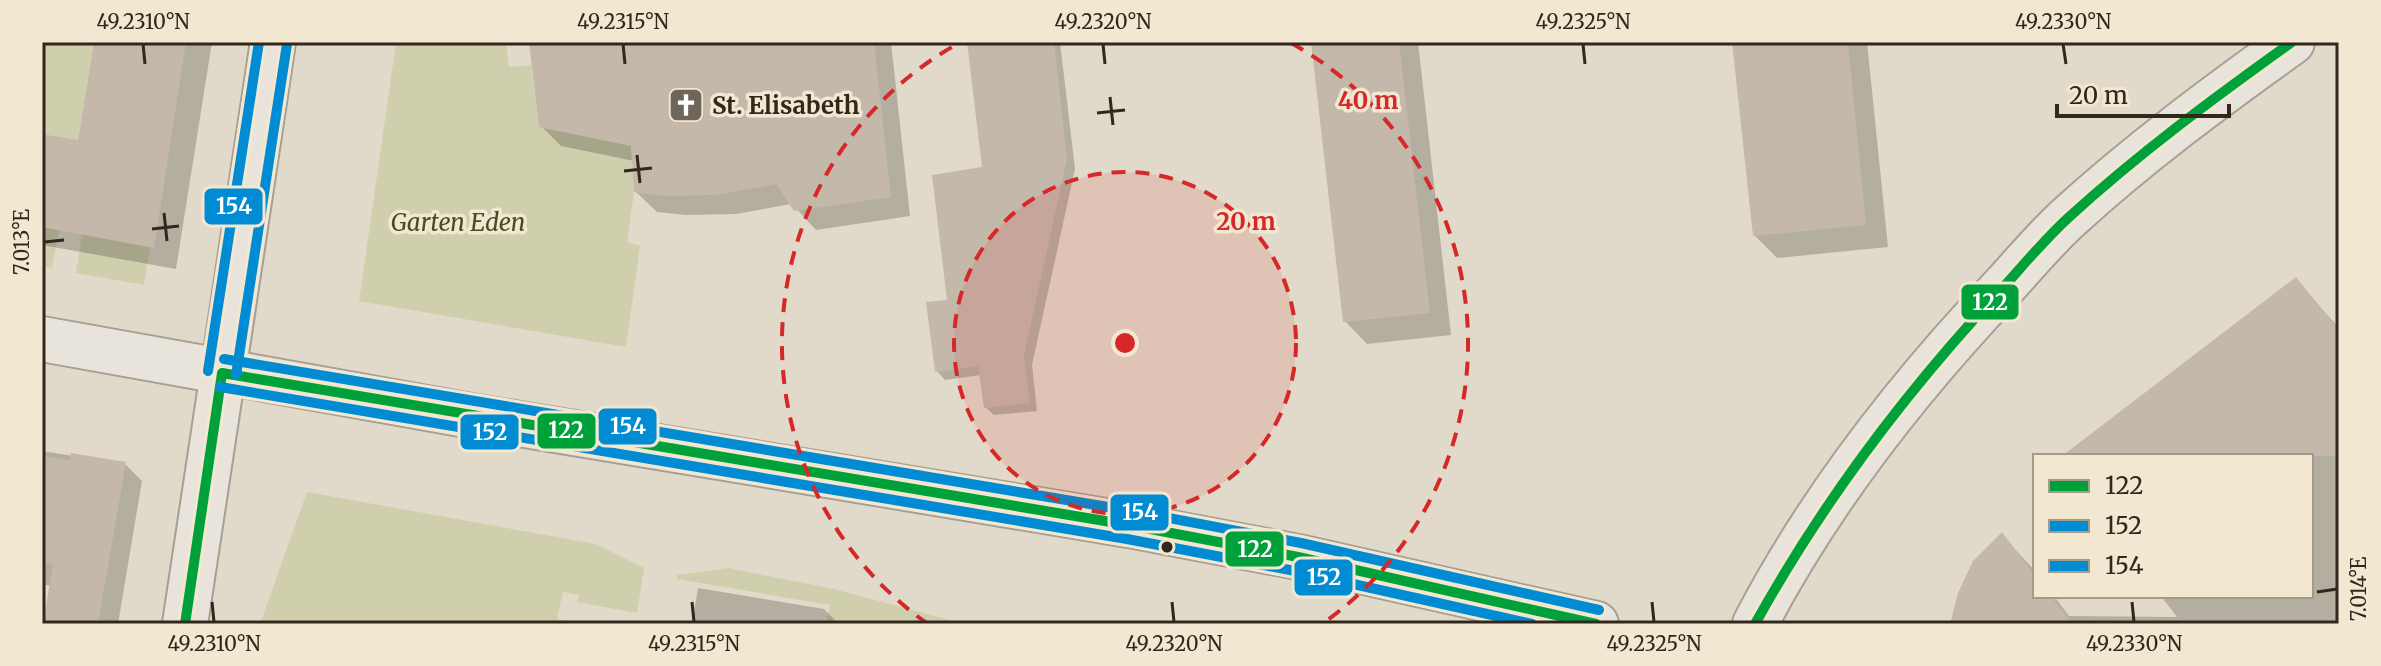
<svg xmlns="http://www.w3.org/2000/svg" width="2381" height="666" viewBox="0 0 2381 666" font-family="Merriweather,serif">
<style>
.green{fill:#d0cfad}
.shadow{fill:#0003}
.building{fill:#c4b8ab}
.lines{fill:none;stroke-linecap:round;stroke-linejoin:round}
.tertiary-casing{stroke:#a69f94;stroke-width:48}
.tertiary{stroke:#e9e4db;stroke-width:44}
.bus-1-casing{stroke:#f2e7d0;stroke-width:16}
.bus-2-casing{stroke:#f2e7d0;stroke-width:16}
.bus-3-casing{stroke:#f2e7d0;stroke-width:16}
.bus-1{stroke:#00a13a;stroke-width:10}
.bus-2{stroke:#008bd2;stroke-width:10}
.bus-3{stroke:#008bd2;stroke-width:10}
.ticks{fill:none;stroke:#32271d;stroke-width:3}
.ring{fill:none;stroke:#d62828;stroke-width:4;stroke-dasharray:14 10}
.bus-dot{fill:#32271d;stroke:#f2e7d0;stroke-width:3}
.labels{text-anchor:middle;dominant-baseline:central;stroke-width:7;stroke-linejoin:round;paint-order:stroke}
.poi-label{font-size:24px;font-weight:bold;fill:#32271d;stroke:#f2e7d0;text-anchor:start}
.park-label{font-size:24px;font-style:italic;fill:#444d26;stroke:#f2e7d0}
.centre{fill:#d62828;stroke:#f2e7d0;stroke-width:4}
.ring-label{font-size:24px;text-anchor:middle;font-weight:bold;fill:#d62828;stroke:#f2e7d0;stroke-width:7;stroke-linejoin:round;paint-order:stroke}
.line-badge{stroke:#f2e7d0;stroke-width:3}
.badge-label{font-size:22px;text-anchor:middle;font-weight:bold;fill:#fff}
.neatline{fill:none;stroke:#32271d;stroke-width:3}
.ticks-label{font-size:20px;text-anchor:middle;fill:#32271d}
</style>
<rect width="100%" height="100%" fill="#e1daca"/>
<path class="green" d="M 42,42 L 94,42 L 78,140 L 42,134 Z
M 396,42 L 506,42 L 509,67 L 531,65 L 539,126 L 631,146 L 634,192 L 627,242 L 640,246 L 626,347 L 359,301 Z
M 42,227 L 59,230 L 52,268 L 42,266 Z
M 82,234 L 150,247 L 144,285 L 76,273 Z
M 307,492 L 596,544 L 644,568 L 637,613 L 577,602 L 579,595 L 563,592 L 557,619 L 588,624 L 260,624 Z
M 728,568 L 834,589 L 965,624 L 826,624 L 830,605 L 677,579 L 677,575 Z"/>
<path class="shadow" d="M 96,42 L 212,42 L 176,269 L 42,245 L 42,136 L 80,142 Z
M 531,42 L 891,42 L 910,216 L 816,230 L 792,204 L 736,214 L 686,215 L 657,212 L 636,192 L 634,161 L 561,146 L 541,126 Z
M 969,42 L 1060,42 L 1075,169 L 1032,365 L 1037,411 L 994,415 L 985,407 L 981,375 L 945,380 L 937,371 L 949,302 L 984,169 Z
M 1313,42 L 1418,42 L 1451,335 L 1367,344 L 1345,321 Z
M 1734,42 L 1867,42 L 1888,247 L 1777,258 L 1754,235 Z
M 2296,280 L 2339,328 L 2339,624 L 1952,624 L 2002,535 L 2035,571 L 2035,596 L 2054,596 L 2069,616 L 2177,617 L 2161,596 L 2311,596 L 2311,456 L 2065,456 Z
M 42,451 L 125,464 L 142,481 L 118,624 L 45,624 L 51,586 L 42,584 Z
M 698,588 L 824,609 L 839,624 L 692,624 Z"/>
<path class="building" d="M 94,42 L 186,42 L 154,248 L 42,227 L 42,134 L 78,140 Z
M 529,42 L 874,42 L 891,197 L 794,211 L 776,184 L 715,195 L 665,196 L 634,192 L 631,146 L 539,127 Z
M 967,42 L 1054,42 L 1067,159 L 1024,356 L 1030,403 L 984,408 L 978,366 L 935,372 L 926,302 L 947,300 L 932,175 L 982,167 Z
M 1311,42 L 1399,42 L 1430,313 L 1343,322 Z
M 1732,42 L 1848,42 L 1866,225 L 1753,236 Z
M 2296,277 L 2339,330 L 2339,456 L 2062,456 Z
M 71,453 L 126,462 L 98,624 L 43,624 L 53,564 L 42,562 L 42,456 L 70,460 Z
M 2002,532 L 2035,576 L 2035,596 L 2051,596 L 2072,624 L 1950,624 L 1958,593 L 1973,561 Z"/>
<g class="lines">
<g class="tertiary-casing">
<path id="tertiary" d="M 42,339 L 477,417 L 1129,525 L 1298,557 L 1596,624
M 185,624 L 273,42
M 1755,624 C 1820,499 1909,386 2006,284 C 2026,262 2046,238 2068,218 C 2138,154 2215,97 2292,42"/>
</g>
<use href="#tertiary" class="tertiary"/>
<g class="bus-1-casing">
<path id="bus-1" d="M 222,373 L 1129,525 L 1298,557 L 1596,624
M 185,624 L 222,373
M 1755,624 C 1822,503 1904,394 1998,293 C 2021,268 2043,241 2068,218 C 2138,154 2215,97 2292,42"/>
</g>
<g class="bus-2-casing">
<path id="bus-2" d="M 236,375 L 287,44
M 220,387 L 1127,539 L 1295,571 L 1532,624"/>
</g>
<g class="bus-3-casing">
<path id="bus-3" d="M 224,359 L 1132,511 L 1301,543 L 1599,610
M 208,371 L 259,42"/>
</g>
<use href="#bus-1" class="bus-1"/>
<use href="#bus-2" class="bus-2"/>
<use href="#bus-3" class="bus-3"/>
</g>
<path class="ticks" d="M 143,44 L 145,64M 623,44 L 625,64M 1103,44 L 1105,64M 1583,44 L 1585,64M 2063,44 L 2066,64M 1110,97 L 1113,125M 1097,113 L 1125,110M 637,155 L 640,183M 624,171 L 652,168M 164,213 L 167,241M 152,229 L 179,226M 44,242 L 64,240M 2317,592 L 2337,589M 212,602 L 214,622M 692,602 L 694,622M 1172,602 L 1174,622M 1652,602 L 1654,622M 2132,602 L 2134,622"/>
<circle cx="1125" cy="343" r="171" fill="#d62828" fill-opacity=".12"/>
<g class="ring">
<circle cx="1125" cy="343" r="171"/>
<path d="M928 624A343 343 0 0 1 959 43M1291 43A343 343 0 0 1 1322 624"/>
</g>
<defs>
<g id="church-square" transform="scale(1.8)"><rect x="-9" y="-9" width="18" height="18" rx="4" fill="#6f665a" stroke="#f2e7d0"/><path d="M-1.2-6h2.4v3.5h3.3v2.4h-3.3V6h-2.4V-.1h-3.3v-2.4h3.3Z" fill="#fff"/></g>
</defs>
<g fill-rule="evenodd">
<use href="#church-square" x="686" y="105"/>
</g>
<circle class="bus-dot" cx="1167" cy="547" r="7"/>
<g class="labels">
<g class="poi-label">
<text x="712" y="105">St. Elisabeth</text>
</g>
<g class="park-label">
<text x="458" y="222">Garten Eden</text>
</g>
</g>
<circle cx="1125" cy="343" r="12" class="centre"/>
<g class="ring-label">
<text x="1368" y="109">40 m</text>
<text x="1246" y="230">20 m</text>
</g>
<g class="line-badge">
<rect x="203" y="187" width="61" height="39" rx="8" fill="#008bd2"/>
<rect x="1960" y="283" width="60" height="38" rx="8" fill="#00a13a"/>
<rect x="597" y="407" width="61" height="39" rx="8" fill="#008bd2"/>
<rect x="536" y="412" width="61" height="38" rx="8" fill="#00a13a"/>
<rect x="459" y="413" width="61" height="38" rx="8" fill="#008bd2"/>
<rect x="1109" y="493" width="61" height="39" rx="8" fill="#008bd2"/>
<rect x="1224" y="530" width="61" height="38" rx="8" fill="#00a13a"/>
<rect x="1293" y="558" width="61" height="39" rx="8" fill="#008bd2"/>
</g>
<g class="badge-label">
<text x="234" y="214">154</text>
<text x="1990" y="310">122</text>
<text x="628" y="434">154</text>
<text x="566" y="438">122</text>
<text x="490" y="440">152</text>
<text x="1140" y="520">154</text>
<text x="1255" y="557">122</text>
<text x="1324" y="585">152</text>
</g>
<rect width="2381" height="666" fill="none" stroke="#f2e7d0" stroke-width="88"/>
<rect x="2033" y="454" width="280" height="144" fill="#f2e7d0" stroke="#a59a88" stroke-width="2"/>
<rect x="2049" y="480" width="40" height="12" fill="#00a13a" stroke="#a59a88" stroke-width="2"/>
<text x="2105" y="494" font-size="24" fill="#32271d">122</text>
<rect x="2049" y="520" width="40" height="12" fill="#008bd2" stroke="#a59a88" stroke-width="2"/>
<text x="2105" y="534" font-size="24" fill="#32271d">152</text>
<rect x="2049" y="560" width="40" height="12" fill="#008bd2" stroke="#a59a88" stroke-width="2"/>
<text x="2105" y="574" font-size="24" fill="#32271d">154</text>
<path d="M2057 104v12h172v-12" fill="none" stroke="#32271d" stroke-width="4"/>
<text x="2069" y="104" font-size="24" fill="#32271d" stroke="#f2e7d0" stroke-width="6" paint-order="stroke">20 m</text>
<rect x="44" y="44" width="2293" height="578" class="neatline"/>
<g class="ticks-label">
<text x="143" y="29">49.2310°N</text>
<text x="623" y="29">49.2315°N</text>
<text x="1103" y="29">49.2320°N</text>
<text x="1583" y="29">49.2325°N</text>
<text x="2063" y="29">49.2330°N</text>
<text transform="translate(22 242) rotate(-90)" y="7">7.013°E</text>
<text transform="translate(2359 589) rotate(-90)" y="7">7.014°E</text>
<text x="214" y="651">49.2310°N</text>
<text x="694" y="651">49.2315°N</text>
<text x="1174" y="651">49.2320°N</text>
<text x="1654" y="651">49.2325°N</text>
<text x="2134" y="651">49.2330°N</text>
</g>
</svg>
